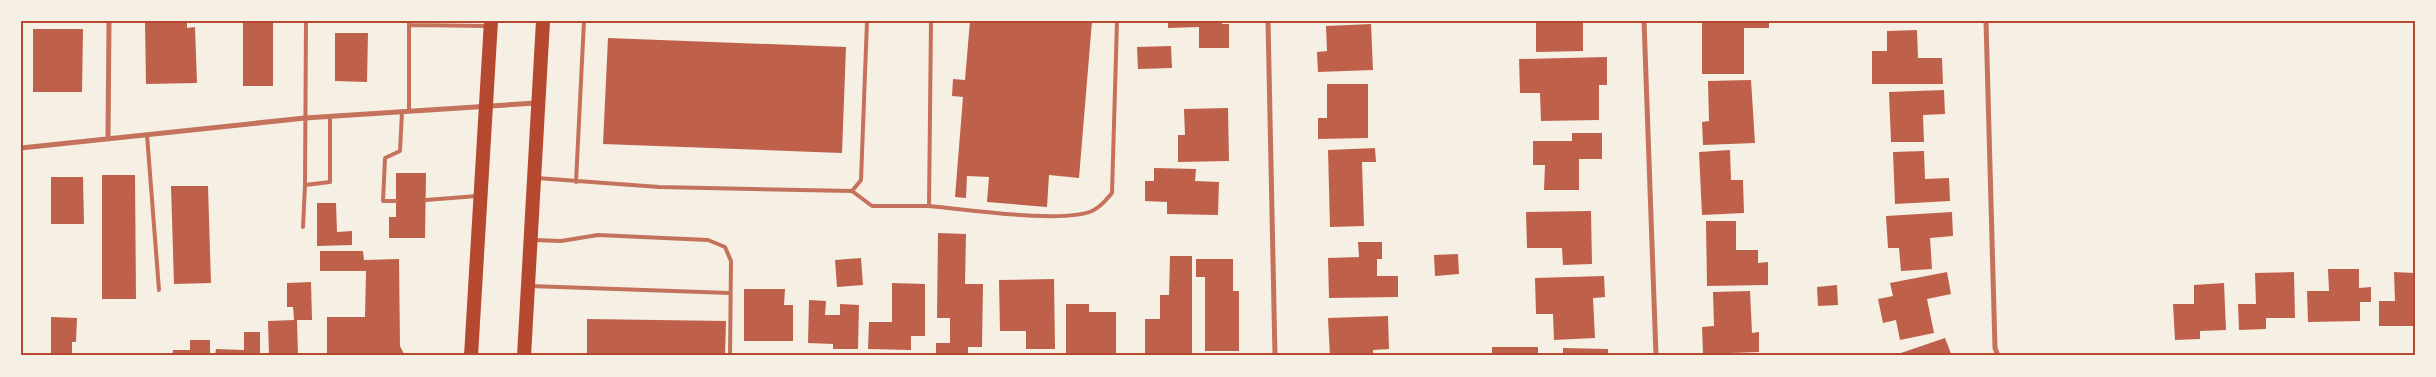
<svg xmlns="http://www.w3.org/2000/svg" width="2436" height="377" viewBox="0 0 2436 377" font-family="Cabin,sans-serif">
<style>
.building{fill:#bf614a}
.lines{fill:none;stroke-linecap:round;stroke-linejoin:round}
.service{stroke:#c5725c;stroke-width:4}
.minor{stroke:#c5725c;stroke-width:5}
.trunk{stroke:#b5482f;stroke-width:14}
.neatline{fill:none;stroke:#b5482f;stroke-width:2}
</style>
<rect width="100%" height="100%" fill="#f6efe4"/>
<path class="building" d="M 145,21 L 187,21 L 187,28 L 195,27 L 197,83 L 146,84 Z
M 243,21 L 273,21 L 273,86 L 243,86 Z
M 970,21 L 1092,21 L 1079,178 L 1049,175 L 1047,207 L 987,202 L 989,177 L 967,176 L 966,198 L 955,197 L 963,97 L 952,96 L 953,79 L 965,80 Z
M 1168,21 L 1222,21 L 1222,24 L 1229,24 L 1229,48 L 1199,48 L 1199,27 L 1168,28 Z
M 1536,21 L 1583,21 L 1583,51 L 1536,52 Z
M 1702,21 L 1769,21 L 1769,28 L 1744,28 L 1744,74 L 1702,74 Z
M 1371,24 L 1373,70 L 1318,72 L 1317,52 L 1327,51 L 1326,26 Z
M 33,29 L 83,29 L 82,92 L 33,92 Z
M 1917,30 L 1918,58 L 1942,58 L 1943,84 L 1872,84 L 1872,51 L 1887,51 L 1887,31 Z
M 335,33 L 368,33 L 367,82 L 335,81 Z
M 608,38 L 846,47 L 842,153 L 603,144 Z
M 1171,46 L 1172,68 L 1138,69 L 1137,47 Z
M 1607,57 L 1607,85 L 1599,85 L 1599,120 L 1541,121 L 1540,93 L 1520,93 L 1519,59 Z
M 1751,80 L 1755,143 L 1703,145 L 1702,122 L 1709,121 L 1708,81 Z
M 1327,84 L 1368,84 L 1368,138 L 1318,139 L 1318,118 L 1327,118 Z
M 1944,90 L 1945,114 L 1923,115 L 1924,142 L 1891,142 L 1889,92 Z
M 1228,108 L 1229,161 L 1178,162 L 1178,135 L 1185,135 L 1184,109 Z
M 1572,133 L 1602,133 L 1602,159 L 1579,159 L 1579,190 L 1544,190 L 1545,165 L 1533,165 L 1533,141 L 1572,141 Z
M 1375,148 L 1376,162 L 1362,162 L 1364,226 L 1330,227 L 1328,150 Z
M 1730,150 L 1731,180 L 1743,180 L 1744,213 L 1702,215 L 1699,152 Z
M 1924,151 L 1925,179 L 1949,178 L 1950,201 L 1895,204 L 1893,152 Z
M 1154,168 L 1196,169 L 1195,181 L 1219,182 L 1218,215 L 1167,214 L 1167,202 L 1145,201 L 1145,181 L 1154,181 Z
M 396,173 L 426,173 L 425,238 L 389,238 L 389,217 L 396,217 Z
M 102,175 L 135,175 L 136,299 L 102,299 Z
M 51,177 L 83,177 L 84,224 L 51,224 Z
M 171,186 L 208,186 L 211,283 L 174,284 Z
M 317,203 L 336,203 L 337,232 L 352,231 L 352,245 L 317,246 Z
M 1591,211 L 1592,264 L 1563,265 L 1562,248 L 1527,248 L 1526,212 Z
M 1952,212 L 1953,236 L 1930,238 L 1932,269 L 1901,271 L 1899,248 L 1888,248 L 1886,216 Z
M 1706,221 L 1736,221 L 1736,250 L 1758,250 L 1758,263 L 1768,262 L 1768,285 L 1707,286 Z
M 938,233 L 966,234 L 965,284 L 983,284 L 982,347 L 968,347 L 968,356 L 936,356 L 936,343 L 950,343 L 950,318 L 937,318 Z
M 1358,242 L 1382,242 L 1382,259 L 1377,259 L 1377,276 L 1398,276 L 1398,297 L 1329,298 L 1328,258 L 1359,257 Z
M 320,251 L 363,251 L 364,260 L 399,259 L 400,346 L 405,356 L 327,356 L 327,317 L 365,317 L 366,271 L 320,271 Z
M 1458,254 L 1459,274 L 1435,276 L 1434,255 Z
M 1170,256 L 1192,256 L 1192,354 L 1145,353 L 1145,319 L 1160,319 L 1160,295 L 1169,295 Z
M 861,258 L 863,285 L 837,287 L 835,260 Z
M 1196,259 L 1233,259 L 1233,291 L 1239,291 L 1239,351 L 1205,351 L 1205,277 L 1196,277 Z
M 2328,269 L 2359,269 L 2359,288 L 2371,287 L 2371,302 L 2360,302 L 2360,321 L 2308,322 L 2307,291 L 2329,291 Z
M 1947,272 L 1951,294 L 1927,299 L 1934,333 L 1900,340 L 1896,320 L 1883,323 L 1878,299 L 1893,296 L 1890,283 Z
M 2294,272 L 2295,318 L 2266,318 L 2266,329 L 2239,330 L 2238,304 L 2256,304 L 2255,273 Z
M 2394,272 L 2415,273 L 2415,326 L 2379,326 L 2379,301 L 2395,301 Z
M 1604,276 L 1605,297 L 1593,298 L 1595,338 L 1554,340 L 1553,314 L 1536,314 L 1535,278 Z
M 1054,279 L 1055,349 L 1026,349 L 1026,331 L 1000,331 L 999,280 Z
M 311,282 L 312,320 L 297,320 L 298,356 L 269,356 L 268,321 L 294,320 L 293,307 L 287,307 L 287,283 Z
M 892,283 L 925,284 L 925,336 L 911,336 L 911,350 L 868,349 L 869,322 L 892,322 Z
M 2224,283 L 2226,330 L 2200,331 L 2200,339 L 2175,340 L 2173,304 L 2194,304 L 2194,285 Z
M 1837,285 L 1838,305 L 1818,306 L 1817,287 Z
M 744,289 L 785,289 L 784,305 L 793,305 L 793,341 L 744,341 Z
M 1750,291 L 1752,333 L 1759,332 L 1759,352 L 1703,354 L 1702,327 L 1714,326 L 1713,292 Z
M 809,300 L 826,301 L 825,315 L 840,315 L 840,304 L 859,305 L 858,349 L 833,349 L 833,344 L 808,343 Z
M 1066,304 L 1089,304 L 1089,312 L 1116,312 L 1116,353 L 1066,353 Z
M 1388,316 L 1389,349 L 1373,350 L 1373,356 L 1330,356 L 1328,318 Z
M 51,317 L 77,318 L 76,342 L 72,342 L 72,353 L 92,353 L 92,356 L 51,356 Z
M 587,319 L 726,321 L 725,356 L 587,356 Z
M 244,332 L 260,332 L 260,356 L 215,356 L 216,349 L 244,350 Z
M 1945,338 L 1952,356 L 1895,356 L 1895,355 Z
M 190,340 L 210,340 L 210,356 L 172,356 L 173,350 L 190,350 Z
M 1492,347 L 1538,347 L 1538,356 L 1492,356 Z
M 1563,348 L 1608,349 L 1608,356 L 1563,356 Z
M 105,353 L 123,354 L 123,356 L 105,356 Z"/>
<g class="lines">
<path class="service" d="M 306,21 L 305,185 L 330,182 L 330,117
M 409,21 L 409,111
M 409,25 L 488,26
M 147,135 L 159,290
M 537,178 L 659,187 L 852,191 L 861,180 L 867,21
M 576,182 L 584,21
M 852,191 L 872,206 L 929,206 L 931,21
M 426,200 L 477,196
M 396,201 L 383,201 L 385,158 L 400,151 L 402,112
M 929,206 C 965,209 1062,224 1092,211 C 1101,207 1106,200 1112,193 L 1117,21
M 303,227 L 305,185
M 534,240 L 561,241 L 598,235 L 708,240 L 725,247 L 731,261 L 730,356
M 530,286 L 730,293"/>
<path class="minor" d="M 1268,21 L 1275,356
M 1644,21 L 1656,356
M 1986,21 L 1995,348 L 1998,356
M 108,138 L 109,21
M 21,148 L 305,118 L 536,103"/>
<path class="trunk" d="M 471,356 L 491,21
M 524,356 L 543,21"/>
</g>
<rect width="2436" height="377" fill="none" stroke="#f6efe4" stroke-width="45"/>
<rect x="22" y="22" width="2392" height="332" class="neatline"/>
</svg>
